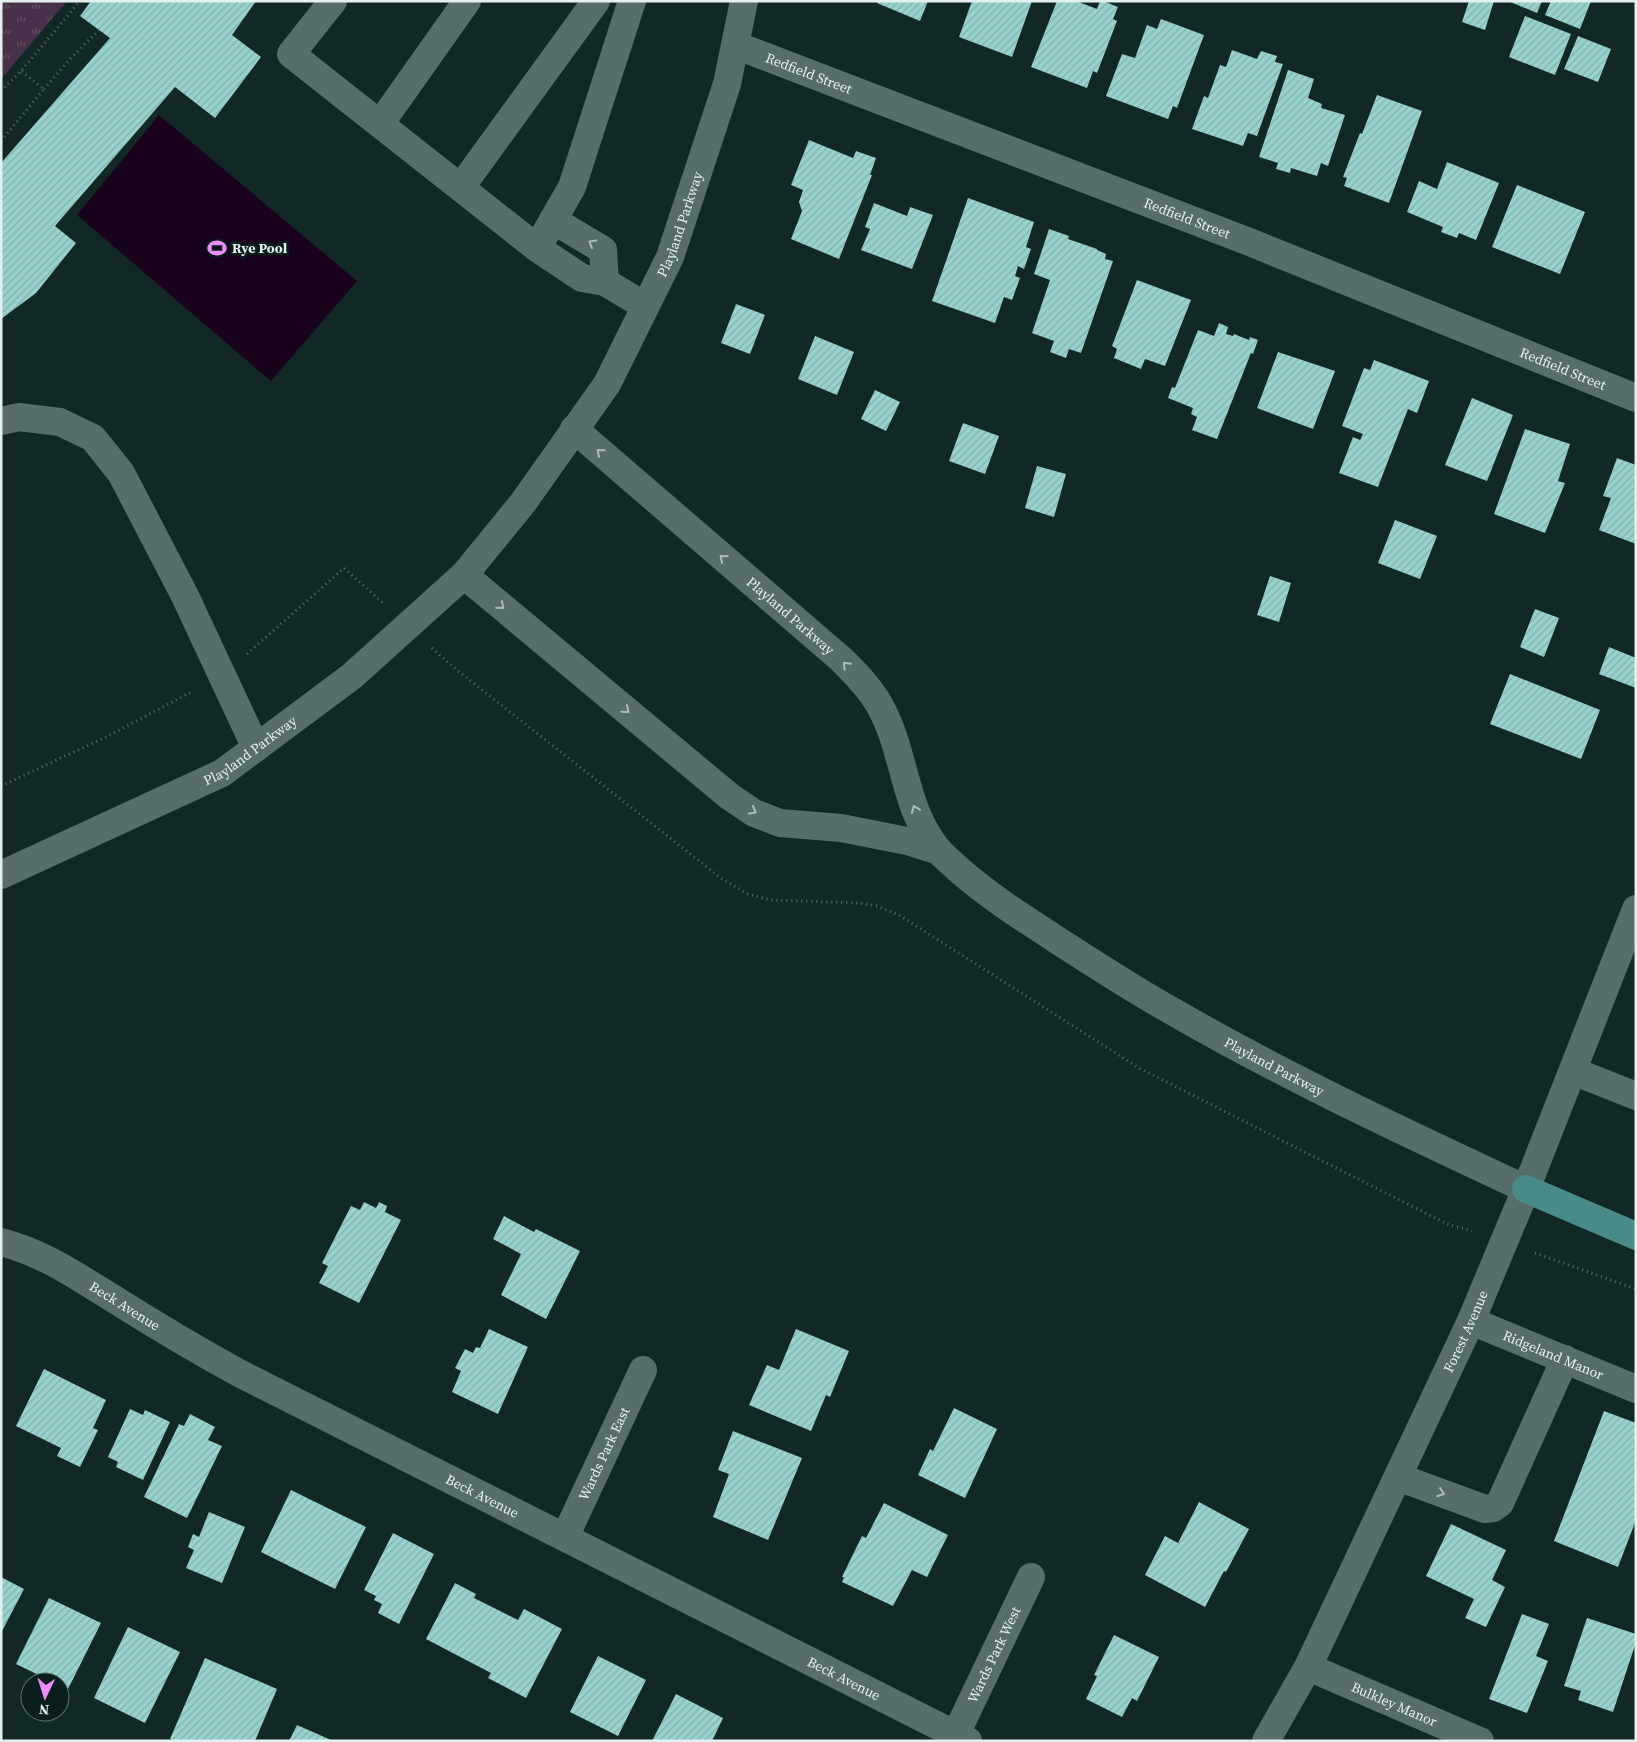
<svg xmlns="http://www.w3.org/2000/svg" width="1637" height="1742" viewBox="0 0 1637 1742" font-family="'Source Serif 4',serif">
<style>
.park{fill:url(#park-tufts)}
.water{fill:#19031c}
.building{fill:url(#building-hatch)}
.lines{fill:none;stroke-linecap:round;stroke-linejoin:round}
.path{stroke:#5c6e6d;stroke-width:3;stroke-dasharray:1 4;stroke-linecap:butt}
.minor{stroke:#566d6c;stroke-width:28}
.major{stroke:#488b89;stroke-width:28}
.oneway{stroke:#abbcbb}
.labels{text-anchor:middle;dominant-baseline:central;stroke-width:5;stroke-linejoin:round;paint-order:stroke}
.street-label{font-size:14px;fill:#e3f0ef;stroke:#091e1d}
.poi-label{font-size:14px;font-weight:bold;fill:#e3f0ef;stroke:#091e1d;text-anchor:start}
</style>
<defs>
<pattern id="park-tufts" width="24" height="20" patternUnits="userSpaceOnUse" patternTransform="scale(1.25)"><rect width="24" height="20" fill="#48324b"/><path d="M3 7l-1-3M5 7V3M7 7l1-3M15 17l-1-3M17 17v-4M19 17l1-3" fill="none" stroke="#625065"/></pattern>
<pattern id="building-hatch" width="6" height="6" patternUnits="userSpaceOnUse" patternTransform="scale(1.25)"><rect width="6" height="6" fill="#98d2cf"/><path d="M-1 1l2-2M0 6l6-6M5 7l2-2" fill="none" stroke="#83b0ad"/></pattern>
</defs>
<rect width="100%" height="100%" fill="#122827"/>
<path class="park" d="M 1,1 L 67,1 L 1,79 Z"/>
<path class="water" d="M 159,115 L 357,281 L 271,381 L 77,215 Z"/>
<path class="building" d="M 91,1 L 256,1 L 232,35 L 261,57 L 215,118 L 175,87 L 55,226 L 76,243 L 36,293 L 1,319 L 1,163 L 110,38 L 80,16 Z
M 878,1 L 928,1 L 920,21 L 877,3 Z
M 972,1 L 1032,1 L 1012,57 L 959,37 Z
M 1057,1 L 1076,1 L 1097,9 L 1100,1 L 1103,1 L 1118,7 L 1113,19 L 1117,21 L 1097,73 L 1093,71 L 1087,88 L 1031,67 Z
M 1469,1 L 1494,1 L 1485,30 L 1462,22 Z
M 1508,1 L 1542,1 L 1537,13 Z
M 1551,1 L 1591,1 L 1580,29 L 1545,15 Z
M 1525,16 L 1571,34 L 1555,75 L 1509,57 Z
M 1161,19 L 1204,35 L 1177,108 L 1173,106 L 1168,119 L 1106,96 L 1122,54 L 1135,58 L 1147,25 L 1157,29 Z
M 1578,36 L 1611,49 L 1598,82 L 1564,69 Z
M 1232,50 L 1257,59 L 1261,51 L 1277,56 L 1275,62 L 1283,64 L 1257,136 L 1248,133 L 1243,146 L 1192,129 L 1204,96 L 1208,98 L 1220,65 L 1226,67 Z
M 1288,70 L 1314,79 L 1308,98 L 1322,104 L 1321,108 L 1345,115 L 1328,166 L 1321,163 L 1317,176 L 1291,168 L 1290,173 L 1276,169 L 1278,163 L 1259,157 Z
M 1377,95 L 1422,111 L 1389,203 L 1344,186 L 1347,178 L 1343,177 L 1360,133 L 1362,134 Z
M 809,140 L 853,158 L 856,151 L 876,158 L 870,175 L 872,175 L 839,259 L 791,239 L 802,211 L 799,202 L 803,190 L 791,185 Z
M 1447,162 L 1499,183 L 1476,240 L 1459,233 L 1457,238 L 1441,232 L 1443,227 L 1407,212 L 1419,181 L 1437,189 Z
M 1517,185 L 1585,212 L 1560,274 L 1492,247 Z
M 968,198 L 1034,222 L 1026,247 L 1031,249 L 1024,269 L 1018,266 L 1015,276 L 1020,278 L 1012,300 L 1004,297 L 995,323 L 932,301 Z
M 874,203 L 907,216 L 910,207 L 933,215 L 912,269 L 861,250 L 870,229 L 865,227 Z
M 1049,229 L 1069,236 L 1068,239 L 1097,249 L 1097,250 L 1106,254 L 1105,259 L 1113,261 L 1081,353 L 1069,349 L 1066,358 L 1050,352 L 1054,341 L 1032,333 L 1050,280 L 1034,274 Z
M 1137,280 L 1191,300 L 1165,366 L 1145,359 L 1141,369 L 1114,358 L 1117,349 L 1112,346 Z
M 736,304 L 765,315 L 750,354 L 721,343 Z
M 1219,323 L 1228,327 L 1226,334 L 1233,336 L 1234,334 L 1249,340 L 1250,337 L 1258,340 L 1253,354 L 1251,353 L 1217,439 L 1192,430 L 1197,417 L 1191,414 L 1193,408 L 1168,398 L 1172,387 L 1175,388 L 1198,330 L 1214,336 Z
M 815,336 L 854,352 L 837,395 L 798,379 Z
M 1278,352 L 1335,371 L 1313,429 L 1257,408 Z
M 1374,360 L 1429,381 L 1417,413 L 1408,409 L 1378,487 L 1339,473 L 1353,437 L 1360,440 L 1363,434 L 1342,426 L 1364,368 L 1370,370 Z
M 875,390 L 900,402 L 886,431 L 861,419 Z
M 1472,398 L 1513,415 L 1487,481 L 1445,465 Z
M 963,423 L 999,436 L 985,474 L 949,461 Z
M 1525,429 L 1570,444 L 1558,481 L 1565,483 L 1545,533 L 1494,514 Z
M 1617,458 L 1636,465 L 1636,544 L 1599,530 L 1611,498 L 1603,496 Z
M 1037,466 L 1066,474 L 1054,517 L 1025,508 Z
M 1395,520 L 1437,536 L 1420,579 L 1378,563 Z
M 1270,576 L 1291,583 L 1279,622 L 1257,615 Z
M 1535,609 L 1559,618 L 1544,657 L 1520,647 Z
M 1609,647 L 1636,658 L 1636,688 L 1599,674 Z
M 1510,674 L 1600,710 L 1581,759 L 1490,724 Z
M 364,1202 L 376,1208 L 379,1202 L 387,1206 L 385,1212 L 401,1220 L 359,1303 L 319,1283 L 328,1266 L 322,1263 L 351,1206 L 360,1210 Z
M 504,1216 L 534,1232 L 536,1229 L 580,1251 L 546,1319 L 501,1295 L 521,1254 L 493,1239 Z
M 489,1329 L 528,1347 L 498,1414 L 452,1392 L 461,1371 L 455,1368 L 465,1349 L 473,1353 L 476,1347 L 480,1348 Z
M 796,1329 L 849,1351 L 830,1397 L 826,1395 L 811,1431 L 749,1405 L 767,1365 L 779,1370 Z
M 44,1369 L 106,1400 L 93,1428 L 98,1430 L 80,1467 L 57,1456 L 61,1448 L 16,1426 Z
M 954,1408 L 997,1429 L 965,1498 L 918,1475 L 930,1449 L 933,1451 Z
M 130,1409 L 143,1415 L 145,1410 L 170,1422 L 143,1480 L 116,1467 L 118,1462 L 108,1457 Z
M 1604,1411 L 1636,1423 L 1636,1520 L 1618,1567 L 1554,1541 Z
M 190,1414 L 215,1427 L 208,1440 L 222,1446 L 187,1518 L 144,1497 L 179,1424 L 184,1426 Z
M 733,1431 L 802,1458 L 768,1540 L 713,1517 L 729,1474 L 718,1470 Z
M 291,1490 L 366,1527 L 335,1589 L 261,1552 Z
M 1199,1502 L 1249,1529 L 1226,1572 L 1224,1571 L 1205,1607 L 1145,1575 L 1165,1536 L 1178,1543 Z
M 884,1503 L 948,1535 L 927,1577 L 912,1570 L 893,1606 L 842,1582 L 844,1577 L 842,1577 L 862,1536 L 866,1538 Z
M 209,1512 L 245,1527 L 222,1583 L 186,1568 L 194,1550 L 188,1547 L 193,1534 L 199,1537 Z
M 1451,1524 L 1506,1550 L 1492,1580 L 1505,1587 L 1486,1627 L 1465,1618 L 1474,1599 L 1426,1576 Z
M 393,1533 L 434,1554 L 399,1624 L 378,1613 L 382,1604 L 374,1600 L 376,1596 L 364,1590 Z
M 1,1577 L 24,1589 L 1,1633 Z
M 455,1583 L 476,1594 L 474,1598 L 518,1620 L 524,1609 L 562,1629 L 526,1698 L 488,1678 L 491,1673 L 426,1639 Z
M 49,1598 L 101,1623 L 68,1689 L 60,1685 L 60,1682 L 53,1682 L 16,1664 Z
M 1522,1614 L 1549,1624 L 1536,1656 L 1548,1661 L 1527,1713 L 1489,1699 Z
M 1587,1618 L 1636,1634 L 1636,1642 L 1613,1712 L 1578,1700 L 1581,1691 L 1564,1686 Z
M 128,1627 L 180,1652 L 145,1723 L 94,1698 Z
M 1114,1635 L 1159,1657 L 1137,1701 L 1132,1698 L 1122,1717 L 1086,1699 L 1097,1676 L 1094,1675 Z
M 598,1656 L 646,1680 L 618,1736 L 570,1712 Z
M 205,1658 L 277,1689 L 255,1741 L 175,1741 L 170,1739 Z
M 676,1694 L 723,1718 L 712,1741 L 652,1741 Z
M 297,1725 L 322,1736 L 333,1741 L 289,1741 Z"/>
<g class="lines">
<path class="path" d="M 44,89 L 71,58 L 99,30
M 1,91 L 21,71 L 80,1
M 1,141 L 44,89 L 21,71
M 432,648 L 453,667 L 722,879 L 748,894 L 770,900 L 860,903 L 877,906 L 899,915 L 1139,1068 L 1447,1224 L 1472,1231
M 247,654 L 344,568 L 383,603
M 1,786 L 106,737 L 193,691
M 1535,1253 L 1636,1289"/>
<g class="minor">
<path d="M 333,1 L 291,54 L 537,248 L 582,278 L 605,282 L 645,306"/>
<path id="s1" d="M 735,45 L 1247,241 L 1636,398"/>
<path d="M 380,124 L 467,1"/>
<path d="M 461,187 L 596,1"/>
<path d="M 553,220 L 603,250 L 605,282"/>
<path d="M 537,248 L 572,187 L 632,1"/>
<path d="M 1,421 L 19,417 L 60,422 L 93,438 L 121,473 L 185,596 L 256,748"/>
<path id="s2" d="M 574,429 L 842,660 C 855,673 868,686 877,701 C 906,748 902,807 938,850 C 944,857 952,863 958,869 C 992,899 1031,923 1068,947 C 1102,969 1136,991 1172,1011 C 1286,1077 1406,1133 1526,1189"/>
<path d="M 464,575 L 729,796 L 754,813 L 780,823 L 841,828 L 907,841 L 939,851"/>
<path id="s3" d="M 1,875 L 222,773 L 352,676 L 464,575 L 522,504 L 607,384 L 670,257 L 727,84 L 744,1"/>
<path d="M 1573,1071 L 1636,1096"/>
<path id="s4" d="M 1,1242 C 44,1253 76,1276 114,1299 C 155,1325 197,1350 239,1373 L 968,1741"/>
<path id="s5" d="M 1471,1321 L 1636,1389"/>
<path d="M 1398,1477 L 1485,1509 L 1493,1508 L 1500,1503 L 1565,1359"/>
<path id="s6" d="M 565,1537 L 643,1370"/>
<path id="s7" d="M 1308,1667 L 1480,1741"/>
<path id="s8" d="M 956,1734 L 1031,1577"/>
<path id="s9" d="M 1266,1741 L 1308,1667 L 1471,1321 L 1526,1189 L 1636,909"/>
</g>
<path class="major" d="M 1526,1189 L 1636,1236"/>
</g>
<defs><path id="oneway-chevron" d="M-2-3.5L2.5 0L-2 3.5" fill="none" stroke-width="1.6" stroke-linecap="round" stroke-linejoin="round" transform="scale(1.25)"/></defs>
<g class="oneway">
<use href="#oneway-chevron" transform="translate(592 243) rotate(-149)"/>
<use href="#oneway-chevron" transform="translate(600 452) rotate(-139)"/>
<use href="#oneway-chevron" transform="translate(723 558) rotate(-139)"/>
<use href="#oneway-chevron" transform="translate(501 606) rotate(40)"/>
<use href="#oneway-chevron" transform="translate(846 665) rotate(-135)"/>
<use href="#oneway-chevron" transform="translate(626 710) rotate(40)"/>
<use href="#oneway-chevron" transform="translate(915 809) rotate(-112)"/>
<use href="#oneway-chevron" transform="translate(753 811) rotate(29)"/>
<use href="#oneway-chevron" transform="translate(1441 1493) rotate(20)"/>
</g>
<defs>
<g id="stadium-bare" transform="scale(1.5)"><path d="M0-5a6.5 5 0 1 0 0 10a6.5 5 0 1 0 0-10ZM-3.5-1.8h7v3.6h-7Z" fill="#ec8cfa" stroke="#091e1d" stroke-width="2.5" paint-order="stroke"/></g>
</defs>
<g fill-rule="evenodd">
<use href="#stadium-bare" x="217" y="248"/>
</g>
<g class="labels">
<g class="street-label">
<text stroke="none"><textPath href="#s1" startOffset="79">Redfield Street</textPath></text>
<text stroke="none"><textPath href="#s1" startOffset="484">Redfield Street</textPath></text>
<text stroke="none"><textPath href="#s3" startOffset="971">Playland Parkway</textPath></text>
<text stroke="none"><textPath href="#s1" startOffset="889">Redfield Street</textPath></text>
<text stroke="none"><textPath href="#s2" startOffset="286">Playland Parkway</textPath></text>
<text stroke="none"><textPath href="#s3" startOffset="279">Playland Parkway</textPath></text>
<text stroke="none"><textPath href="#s2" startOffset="971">Playland Parkway</textPath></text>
<text stroke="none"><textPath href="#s4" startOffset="140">Beck Avenue</textPath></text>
<text stroke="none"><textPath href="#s9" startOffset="456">Forest Avenue</textPath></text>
<text stroke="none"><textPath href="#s5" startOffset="89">Ridgeland Manor</textPath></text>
<text stroke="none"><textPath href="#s6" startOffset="92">Wards Park East</textPath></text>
<text stroke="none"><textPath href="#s4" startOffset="545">Beck Avenue</textPath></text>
<text stroke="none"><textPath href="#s8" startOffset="88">Wards Park West</textPath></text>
<text stroke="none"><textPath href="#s4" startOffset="950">Beck Avenue</textPath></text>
<text stroke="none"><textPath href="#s7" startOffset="94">Bulkley Manor</textPath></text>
</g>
<g class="poi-label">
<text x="232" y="248">Rye Pool</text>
</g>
</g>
<rect width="1637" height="1742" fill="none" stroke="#e3f0ef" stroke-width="5"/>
<g transform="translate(45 1697) rotate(184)"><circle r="24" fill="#091e1d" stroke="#607271"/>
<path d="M0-4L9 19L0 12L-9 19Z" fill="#ec8cfa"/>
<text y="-8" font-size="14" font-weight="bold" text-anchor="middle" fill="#e3f0ef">N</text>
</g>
</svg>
